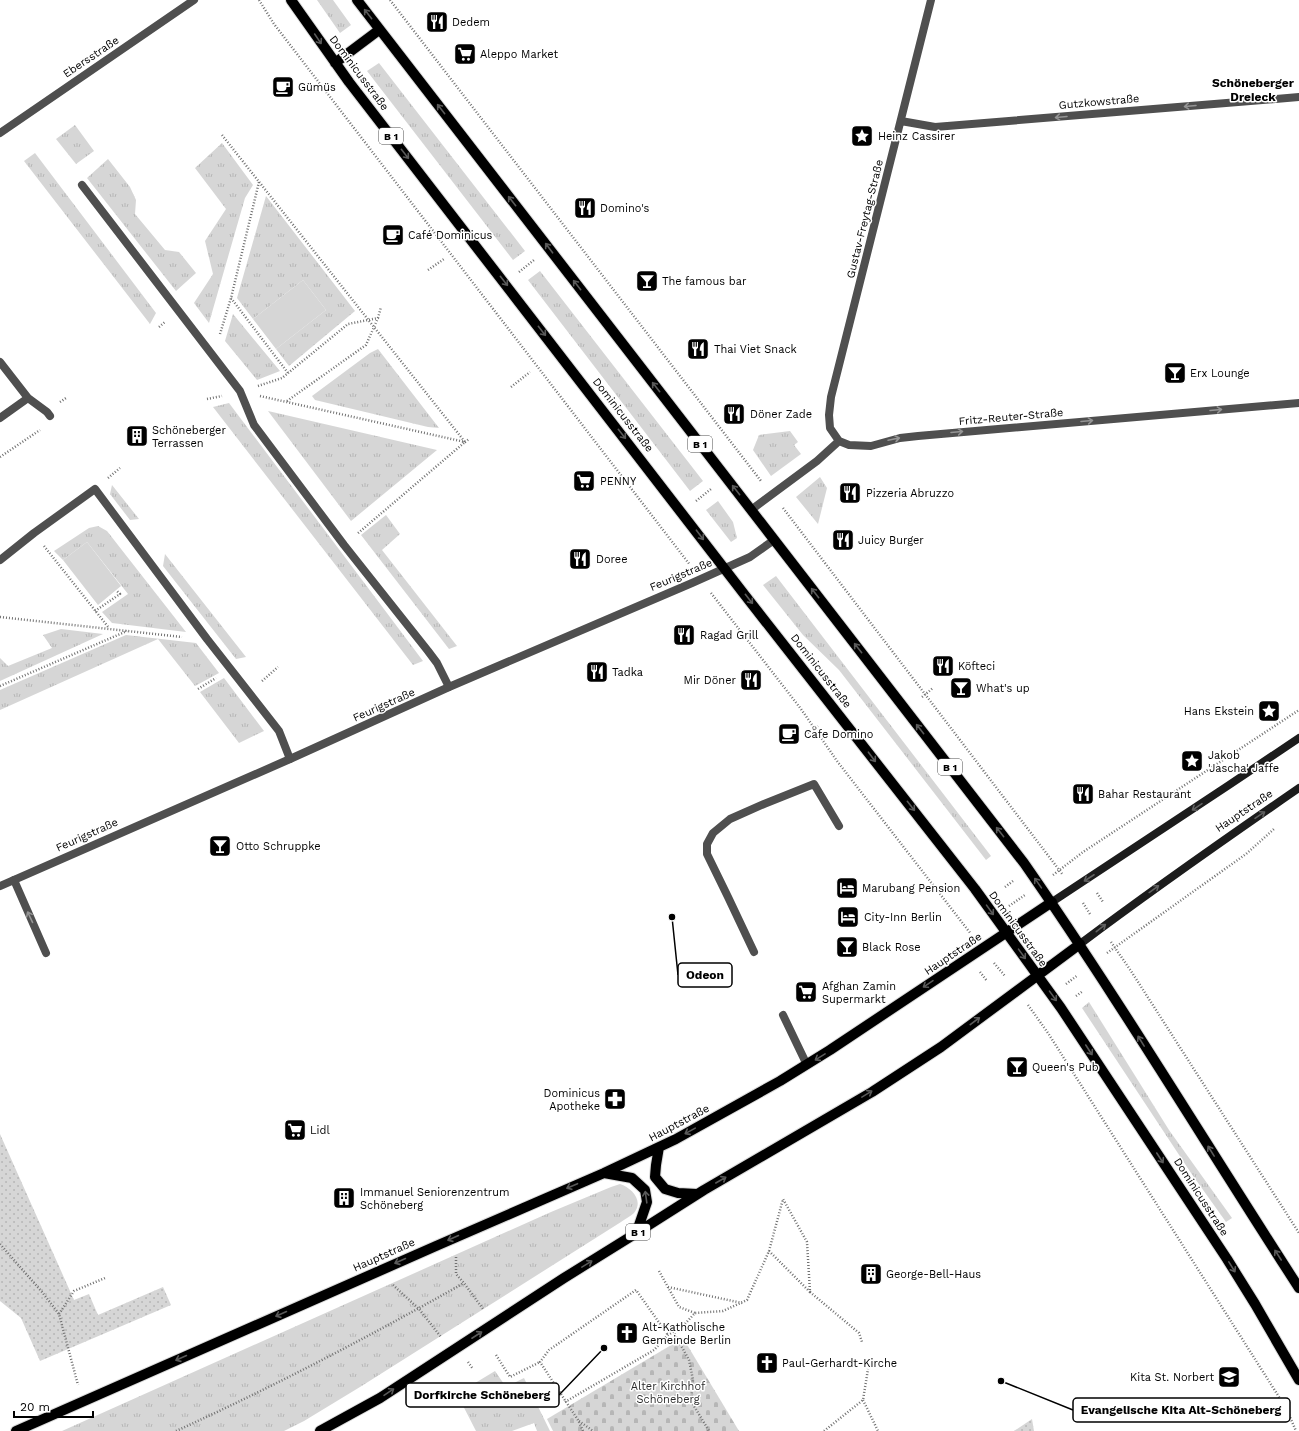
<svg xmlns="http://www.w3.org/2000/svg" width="1299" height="1431" viewBox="0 0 1299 1431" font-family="'Work Sans',sans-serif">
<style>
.grass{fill:url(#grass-tufts)}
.cemetery{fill:url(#cemetery-stones)}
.park{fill:url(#park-dots)}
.pitch{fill:#d6d6d6}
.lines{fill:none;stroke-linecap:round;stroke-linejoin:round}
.primary-casing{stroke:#dbdbdb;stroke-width:12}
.path{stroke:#717171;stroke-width:2.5;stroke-dasharray:1 2;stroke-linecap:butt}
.service{stroke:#4f4f4f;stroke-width:8}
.minor{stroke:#4f4f4f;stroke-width:8}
.secondary{stroke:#1c1c1c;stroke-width:8}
.primary{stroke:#000;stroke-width:10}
.oneway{stroke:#595959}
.oneway2{stroke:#959595}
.oneway3{stroke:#606060}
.labels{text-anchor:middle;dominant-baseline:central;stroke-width:3;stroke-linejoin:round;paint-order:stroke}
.shield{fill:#fff;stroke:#4c4c4c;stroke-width:1}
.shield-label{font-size:10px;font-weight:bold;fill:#000}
.poi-label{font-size:11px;fill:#000;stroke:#fff;text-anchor:start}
.street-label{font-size:11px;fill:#000;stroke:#fff}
.park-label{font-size:11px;fill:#2d2d2d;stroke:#fff}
.neighbourhood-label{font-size:12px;font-weight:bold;fill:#000;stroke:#fff}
.leader{fill:none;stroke:#000;stroke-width:1.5}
.callout-dot{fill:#000;stroke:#fff;stroke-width:1.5}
.callout{fill:#fff;stroke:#000;stroke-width:1.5}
.callout-label{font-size:12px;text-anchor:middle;font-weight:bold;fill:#000}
</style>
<defs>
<pattern id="grass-tufts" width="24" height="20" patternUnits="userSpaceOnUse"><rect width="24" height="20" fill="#d6d6d6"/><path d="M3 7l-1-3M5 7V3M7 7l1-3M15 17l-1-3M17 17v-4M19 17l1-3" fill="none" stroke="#b6b6b6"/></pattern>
<pattern id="cemetery-stones" width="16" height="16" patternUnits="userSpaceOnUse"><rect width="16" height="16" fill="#d6d6d6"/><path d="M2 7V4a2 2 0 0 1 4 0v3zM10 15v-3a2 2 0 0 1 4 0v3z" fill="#b6b6b6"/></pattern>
<pattern id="park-dots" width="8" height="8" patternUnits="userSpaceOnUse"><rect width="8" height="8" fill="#d6d6d6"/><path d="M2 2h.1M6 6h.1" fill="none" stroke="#b6b6b6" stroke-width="1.8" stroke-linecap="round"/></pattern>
</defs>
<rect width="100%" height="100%" fill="#fff"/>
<path class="grass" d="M 317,0 L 333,0 L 351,25 L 340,33 Z
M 379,63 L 525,251 L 513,260 L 367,71 Z
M 75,125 L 94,151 L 76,164 L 56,139 Z
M 222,143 L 253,185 L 245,198 L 209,323 L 194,303 L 213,274 L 205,241 L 226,209 L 195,168 Z
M 35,153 L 156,313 L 150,324 L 24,161 Z
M 108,159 L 130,187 L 136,200 L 135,214 L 165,250 L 179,252 L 196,273 L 176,291 L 87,178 Z
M 266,196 L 355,311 L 289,366 L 276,349 L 326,310 L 303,280 L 253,319 L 237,298 Z
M 540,271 L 703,481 L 690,491 L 528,280 Z
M 233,314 L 280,371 L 257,380 L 225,341 Z
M 378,349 L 439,428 L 428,427 L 315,400 L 312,396 L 370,353 Z
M 229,403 L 423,661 L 413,665 L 213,407 Z
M 268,411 L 437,450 L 351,521 Z
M 790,431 L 798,442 L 794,445 L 801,454 L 771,476 L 753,450 L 759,435 Z
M 820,477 L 827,488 L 818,524 L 796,497 Z
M 112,485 L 139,519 L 130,520 L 110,494 Z
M 718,501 L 733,522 L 737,538 L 731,542 L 706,510 Z
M 386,515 L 400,534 L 382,550 L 457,646 L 449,649 L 361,535 Z
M 98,526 L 107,531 L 186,632 L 112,623 L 102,612 L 128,594 L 87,542 L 63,560 L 54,551 L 89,528 Z
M 165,554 L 246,657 L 236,659 L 163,566 Z
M 776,576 L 991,856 L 986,860 L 839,670 L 803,635 L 763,585 Z
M 61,629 L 103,634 L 0,681 L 0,658 L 8,666 L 52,648 L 43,635 Z
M 126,635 L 196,643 L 219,673 L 195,686 L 158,639 L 0,710 L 0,690 Z
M 224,678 L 264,731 L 239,743 L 200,692 Z
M 1089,1002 L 1169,1130 L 1232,1218 L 1226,1222 L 1191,1173 L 1082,1008 Z
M 620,1184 C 632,1188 644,1201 634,1213 C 631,1216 625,1219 621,1222 L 360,1387 L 304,1421 L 284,1431 L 62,1431 L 551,1212 L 611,1187 Z
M 495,1371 L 506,1387 L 524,1378 L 550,1431 L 537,1431 L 534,1423 L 512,1431 L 476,1431 L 457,1394 Z"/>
<path class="cemetery" d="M 683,1338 L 739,1431 L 553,1431 L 547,1419 Z"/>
<path class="park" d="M 0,1134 L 74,1300 L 89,1294 L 98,1315 L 163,1287 L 171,1305 L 40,1361 L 21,1318 L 0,1301 Z
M 1032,1419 L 1034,1431 L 1014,1431 Z"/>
<path class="pitch" d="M 303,280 L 326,310 L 276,349 L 253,319 Z
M 87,542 L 121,586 L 98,605 L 63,560 Z"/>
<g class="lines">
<g class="primary-casing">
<path id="primary" d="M 291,0 L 349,82 L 744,594 L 975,889 L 1061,1008 L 1227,1259 L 1255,1304 L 1299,1380
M 357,0 L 1024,863 C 1120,1001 1207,1146 1299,1288
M 335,63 L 379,30
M 659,1147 L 656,1165 L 655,1177 L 665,1189 L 678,1193 L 697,1194
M 604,1173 L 632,1178 L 645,1190 L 647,1202 L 636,1234
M 16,1431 L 436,1246 L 604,1173 L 676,1139 L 780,1081 L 830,1050 L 1052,902
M 320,1431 L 380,1398 L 564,1278 L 630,1237 L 704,1190 L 872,1092 L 941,1047 L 1080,944"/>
</g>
<path class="path" d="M 259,0 L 274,24 L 690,565
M 390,0 L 761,481
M 222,135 L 465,442 L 357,534
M 428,270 L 444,259
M 519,272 L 534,260
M 231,298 L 288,373
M 159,327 L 165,322
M 220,334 L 231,298 L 259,182
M 258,386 L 282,378 L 348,324 L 378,318 L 381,307
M 511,387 L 530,372
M 260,396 L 465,442 L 469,439
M 207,399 L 222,396
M 287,401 L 366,345 L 378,318
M 60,402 L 66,398
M 0,457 L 40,430
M 108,478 L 120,468
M 696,501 L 711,489
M 783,508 L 1063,875
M 44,546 L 109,628
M 711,593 L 801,709 L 837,761 L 971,934
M 95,611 L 120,594 L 116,590
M 0,617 L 182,637
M 262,681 L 278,667
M 0,686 L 127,631
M 198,689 L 216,678
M 922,697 L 933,688
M 808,733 L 818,726
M 1053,875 L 1083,852 L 1299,710
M 1005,887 L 1013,881
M 1097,893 L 1103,902
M 1083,903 L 1090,914
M 1009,906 L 1025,895
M 1111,942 L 1131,971 L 1299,1233
M 1107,953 L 1246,854 L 1275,828
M 994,963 L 1005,976
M 980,972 L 987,981
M 1066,984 L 1078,975
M 1076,996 L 1083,991
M 1028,1005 L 1048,1033 L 1286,1408 L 1296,1431
M 0,1244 L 42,1292 L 59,1314 L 78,1385
M 769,1251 L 810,1292 L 807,1242 L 783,1199
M 456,1257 L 456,1274 L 464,1283 L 483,1309
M 659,1271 L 679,1307 L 695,1313
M 393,1285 L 419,1309 L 441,1337
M 668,1287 L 742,1303
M 810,1292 L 859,1333 L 862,1342
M 59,1314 L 74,1291 L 105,1278
M 673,1331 L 689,1360 L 693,1380 L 691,1401 L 709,1431
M 496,1355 L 510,1377 L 540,1362
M 468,1362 L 473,1369
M 863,1400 L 878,1431
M 565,1402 L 654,1350 L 668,1335 L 684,1325 L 695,1313 L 723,1311 L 747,1300 L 769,1251 L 783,1199
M 579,1421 L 593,1431
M 176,1431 C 275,1386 370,1336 464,1283
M 583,1431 L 578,1420 L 540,1362 L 549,1350 L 636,1290 L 668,1335
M 824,1431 L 863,1400 L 868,1369"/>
<path class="service" d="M 82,185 L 240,391 L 254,425 L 344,545 L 428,651 L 437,663 L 449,687
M 0,362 L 28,398 L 47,412 L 50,416
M 0,418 L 28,398
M 0,560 L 34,533 L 95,489 L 207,639 L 279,731 L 290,759
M 14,880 L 46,953
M 754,952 L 728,897 L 707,854 L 707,844 L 713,833 L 730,819 L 764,804 L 814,784 L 839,826
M 783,1015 L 807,1065"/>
<path class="minor" d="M 931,0 L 831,397 L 829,415 L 830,428 L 839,441 L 849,445 L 871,446 L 900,438 L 918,436 L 1299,403
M 901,121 L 935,127 L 1299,97
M 0,133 L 194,0
M 751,510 L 817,461 L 839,441
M 0,886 L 290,759 L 449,687 L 692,583 L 750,557 L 774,540"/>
<path class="secondary" d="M 1052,902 L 1229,785 L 1299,738
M 1080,944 C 1152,890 1225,839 1299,788"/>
<use href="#primary" class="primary"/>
</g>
<defs><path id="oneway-shaft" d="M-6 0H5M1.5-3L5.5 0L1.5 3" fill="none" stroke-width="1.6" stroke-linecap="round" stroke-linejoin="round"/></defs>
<g class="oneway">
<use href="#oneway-shaft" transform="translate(368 14) rotate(-128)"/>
<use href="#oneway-shaft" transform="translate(318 39) rotate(56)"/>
<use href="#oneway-shaft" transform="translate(441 109) rotate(-128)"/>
<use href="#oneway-shaft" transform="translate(405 154) rotate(52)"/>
<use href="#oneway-shaft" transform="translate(512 201) rotate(-128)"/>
<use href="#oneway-shaft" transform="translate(549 248) rotate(-127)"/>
<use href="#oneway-shaft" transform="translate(504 281) rotate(52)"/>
<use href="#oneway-shaft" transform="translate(577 285) rotate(-128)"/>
<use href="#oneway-shaft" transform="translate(542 331) rotate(52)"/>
<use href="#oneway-shaft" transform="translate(656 387) rotate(-128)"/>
<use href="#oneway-shaft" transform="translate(622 434) rotate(52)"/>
<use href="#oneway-shaft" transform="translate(736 490) rotate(-128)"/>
<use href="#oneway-shaft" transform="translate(700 535) rotate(53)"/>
<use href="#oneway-shaft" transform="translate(815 593) rotate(-128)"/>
<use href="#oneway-shaft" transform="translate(749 599) rotate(52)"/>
<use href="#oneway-shaft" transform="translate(858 648) rotate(-128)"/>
<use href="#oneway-shaft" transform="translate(920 729) rotate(-128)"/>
<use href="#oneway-shaft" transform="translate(872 757) rotate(53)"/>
<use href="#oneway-shaft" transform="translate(911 806) rotate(52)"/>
<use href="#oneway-shaft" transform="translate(1000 832) rotate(-128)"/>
<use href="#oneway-shaft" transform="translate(1038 883) rotate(-125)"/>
<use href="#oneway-shaft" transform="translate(990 910) rotate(54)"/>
<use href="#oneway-shaft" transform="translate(1022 954) rotate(54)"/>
<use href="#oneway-shaft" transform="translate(928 984) rotate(146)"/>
<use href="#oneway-shaft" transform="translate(1053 996) rotate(54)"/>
<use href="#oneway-shaft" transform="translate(975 1021) rotate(-37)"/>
<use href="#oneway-shaft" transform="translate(1141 1041) rotate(-122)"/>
<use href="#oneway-shaft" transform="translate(1089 1050) rotate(57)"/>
<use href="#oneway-shaft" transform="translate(820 1057) rotate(148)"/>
<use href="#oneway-shaft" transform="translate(867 1094) rotate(-31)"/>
<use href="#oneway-shaft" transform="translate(690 1131) rotate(151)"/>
<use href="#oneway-shaft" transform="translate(1211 1151) rotate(-122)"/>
<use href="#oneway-shaft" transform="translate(1160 1158) rotate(57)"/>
<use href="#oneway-shaft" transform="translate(721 1180) rotate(-30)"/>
<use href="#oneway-shaft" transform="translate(572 1186) rotate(157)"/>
<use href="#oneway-shaft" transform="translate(646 1197) rotate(-98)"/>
<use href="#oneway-shaft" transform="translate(453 1238) rotate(156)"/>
<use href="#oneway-shaft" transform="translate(1278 1255) rotate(-123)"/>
<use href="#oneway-shaft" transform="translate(400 1261) rotate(156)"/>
<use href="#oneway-shaft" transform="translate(587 1264) rotate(-31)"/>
<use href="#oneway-shaft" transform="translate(1232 1267) rotate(58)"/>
<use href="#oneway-shaft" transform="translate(281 1314) rotate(156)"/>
<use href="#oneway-shaft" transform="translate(477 1335) rotate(-33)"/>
<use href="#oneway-shaft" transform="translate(181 1358) rotate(156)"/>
<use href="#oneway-shaft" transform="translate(389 1392) rotate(-34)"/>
</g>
<g class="oneway2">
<use href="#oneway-shaft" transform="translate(1190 106) rotate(175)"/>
<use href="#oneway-shaft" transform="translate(1061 117) rotate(175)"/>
<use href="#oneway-shaft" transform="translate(1216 410) rotate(-5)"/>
<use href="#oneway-shaft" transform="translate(1087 421) rotate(-5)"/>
<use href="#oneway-shaft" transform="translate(957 432) rotate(-5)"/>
<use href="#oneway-shaft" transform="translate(894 439) rotate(-12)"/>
<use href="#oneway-shaft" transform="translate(30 917) rotate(-115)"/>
</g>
<g class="oneway3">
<use href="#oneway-shaft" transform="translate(1197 807) rotate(146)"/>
<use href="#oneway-shaft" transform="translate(1260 815) rotate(-34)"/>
<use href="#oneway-shaft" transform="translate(1089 878) rotate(147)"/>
<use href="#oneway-shaft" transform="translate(1154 889) rotate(-36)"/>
<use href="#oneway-shaft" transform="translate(1101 928) rotate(-38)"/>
</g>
<defs>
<g id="restaurant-square" transform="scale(1.15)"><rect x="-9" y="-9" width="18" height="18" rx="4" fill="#000" stroke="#fff"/><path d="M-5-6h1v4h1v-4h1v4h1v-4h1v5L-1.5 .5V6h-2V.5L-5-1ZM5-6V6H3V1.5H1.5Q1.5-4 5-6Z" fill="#fff"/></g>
<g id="supermarket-square" transform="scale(1.15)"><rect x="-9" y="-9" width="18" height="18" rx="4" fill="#000" stroke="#fff"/><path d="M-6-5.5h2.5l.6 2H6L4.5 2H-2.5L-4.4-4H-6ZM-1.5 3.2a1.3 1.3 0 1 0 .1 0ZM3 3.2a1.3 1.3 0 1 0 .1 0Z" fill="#fff"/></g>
<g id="cafe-square" transform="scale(1.15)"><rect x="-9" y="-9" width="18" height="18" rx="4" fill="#000" stroke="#fff"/><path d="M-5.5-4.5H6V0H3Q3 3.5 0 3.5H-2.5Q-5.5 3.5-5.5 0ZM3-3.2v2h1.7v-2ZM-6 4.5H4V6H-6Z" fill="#fff"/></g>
<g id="sight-square" transform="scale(1.15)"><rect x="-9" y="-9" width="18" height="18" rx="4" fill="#000" stroke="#fff"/><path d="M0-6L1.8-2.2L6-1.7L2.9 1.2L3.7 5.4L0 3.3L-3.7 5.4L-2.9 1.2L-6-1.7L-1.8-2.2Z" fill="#fff"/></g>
<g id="bar-square" transform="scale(1.15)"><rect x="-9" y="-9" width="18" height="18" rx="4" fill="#000" stroke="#fff"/><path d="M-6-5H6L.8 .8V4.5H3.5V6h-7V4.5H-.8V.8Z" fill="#fff"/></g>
<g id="building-square" transform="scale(1.15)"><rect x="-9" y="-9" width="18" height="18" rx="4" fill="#000" stroke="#fff"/><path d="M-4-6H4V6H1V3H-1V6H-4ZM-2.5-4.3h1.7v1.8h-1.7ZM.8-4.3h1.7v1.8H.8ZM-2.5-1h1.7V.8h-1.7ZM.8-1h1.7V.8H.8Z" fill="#fff"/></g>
<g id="hotel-square" transform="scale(1.15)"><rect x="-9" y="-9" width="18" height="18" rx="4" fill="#000" stroke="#fff"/><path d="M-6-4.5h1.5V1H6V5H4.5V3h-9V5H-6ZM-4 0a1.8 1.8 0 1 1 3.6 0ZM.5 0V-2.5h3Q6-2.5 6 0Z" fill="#fff"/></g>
<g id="pharmacy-square" transform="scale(1.15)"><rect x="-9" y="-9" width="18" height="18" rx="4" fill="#000" stroke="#fff"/><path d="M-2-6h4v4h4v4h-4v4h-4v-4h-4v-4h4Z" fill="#fff"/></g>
<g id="church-square" transform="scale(1.15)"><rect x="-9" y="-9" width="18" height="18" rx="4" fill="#000" stroke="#fff"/><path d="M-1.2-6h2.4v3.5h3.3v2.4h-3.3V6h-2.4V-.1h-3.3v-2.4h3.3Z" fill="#fff"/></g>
<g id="school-square" transform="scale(1.15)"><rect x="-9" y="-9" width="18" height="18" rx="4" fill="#000" stroke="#fff"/><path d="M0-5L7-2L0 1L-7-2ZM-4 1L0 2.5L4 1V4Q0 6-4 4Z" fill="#fff"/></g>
</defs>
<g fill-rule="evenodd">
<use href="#restaurant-square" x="437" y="22"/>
<use href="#supermarket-square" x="465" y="54"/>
<use href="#cafe-square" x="283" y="87"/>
<use href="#sight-square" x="862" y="136"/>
<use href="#restaurant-square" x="585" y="208"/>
<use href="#cafe-square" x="393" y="235"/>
<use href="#bar-square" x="647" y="281"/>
<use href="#restaurant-square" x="698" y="349"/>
<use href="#bar-square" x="1175" y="373"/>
<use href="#restaurant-square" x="734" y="414"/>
<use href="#building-square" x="137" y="436"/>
<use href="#supermarket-square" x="584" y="481"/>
<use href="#restaurant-square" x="850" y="493"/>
<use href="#restaurant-square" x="843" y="540"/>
<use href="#restaurant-square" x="580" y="559"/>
<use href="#restaurant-square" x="684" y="635"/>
<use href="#restaurant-square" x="943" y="666"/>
<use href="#restaurant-square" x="597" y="672"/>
<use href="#restaurant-square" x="751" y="680"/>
<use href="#bar-square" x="961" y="688"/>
<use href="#sight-square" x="1269" y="711"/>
<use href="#cafe-square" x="789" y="734"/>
<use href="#sight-square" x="1192" y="761"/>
<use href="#restaurant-square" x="1083" y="794"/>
<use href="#bar-square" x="220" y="846"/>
<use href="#hotel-square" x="847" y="888"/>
<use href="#hotel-square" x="848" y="917"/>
<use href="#bar-square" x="847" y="947"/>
<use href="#supermarket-square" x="806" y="992"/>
<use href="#bar-square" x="1017" y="1067"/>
<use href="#pharmacy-square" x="615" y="1099"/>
<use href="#supermarket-square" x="295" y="1130"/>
<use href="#building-square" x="344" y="1198"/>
<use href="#building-square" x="871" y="1274"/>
<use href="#church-square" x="627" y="1333"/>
<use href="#church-square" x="767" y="1363"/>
<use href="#school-square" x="1229" y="1377"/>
</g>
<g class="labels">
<g class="shield">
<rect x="379" y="128" width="24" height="16" rx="3"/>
<rect x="688" y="436" width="24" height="16" rx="3"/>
<rect x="938" y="759" width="24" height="16" rx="3"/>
<rect x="626" y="1224" width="24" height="16" rx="3"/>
</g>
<g class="shield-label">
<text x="391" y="136">B 1</text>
<text x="700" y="444">B 1</text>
<text x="950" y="767">B 1</text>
<text x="638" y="1232">B 1</text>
</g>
<g class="poi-label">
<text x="452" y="22">Dedem</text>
<text x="480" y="54">Aleppo Market</text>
<text x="298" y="87">Gümüs</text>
<text x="878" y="136">Heinz Cassirer</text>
<text x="600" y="208">Domino's</text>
<text x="408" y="235">Café Dominicus</text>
<text x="662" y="281">The famous bar</text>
<text x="714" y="349">Thai Viet Snack</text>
<text x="1190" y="373">Erx Lounge</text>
<text x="750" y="414">Döner Zade</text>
<text x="152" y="430">Schöneberger<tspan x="152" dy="13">Terrassen</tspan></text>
<text x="600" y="481">PENNY</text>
<text x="866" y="493">Pizzeria Abruzzo</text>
<text x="858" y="540">Juicy Burger</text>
<text x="596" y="559">Doree</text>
<text x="700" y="635">Ragad Grill</text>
<text x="958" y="666">Köfteci</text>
<text x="612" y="672">Tadka</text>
<text x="736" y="680" text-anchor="end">Mir Döner</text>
<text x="976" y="688">What's up</text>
<text x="1254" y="711" text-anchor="end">Hans Ekstein</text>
<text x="804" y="734">Cafe Domino</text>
<text x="1208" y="755">Jakob<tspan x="1208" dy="13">'Jascha' Jaffe</tspan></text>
<text x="1098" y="794">Bahar Restaurant</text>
<text x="236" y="846">Otto Schruppke</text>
<text x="862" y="888">Marubang Pension</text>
<text x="864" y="917">City-Inn Berlin</text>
<text x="862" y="947">Black Rose</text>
<text x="822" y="986">Afghan Zamin<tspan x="822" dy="13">Supermarkt</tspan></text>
<text x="1032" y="1067">Queen's Pub</text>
<text x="600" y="1093" text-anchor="end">Dominicus<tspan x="600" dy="13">Apotheke</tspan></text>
<text x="310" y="1130">Lidl</text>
<text x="360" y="1192">Immanuel Seniorenzentrum<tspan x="360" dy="13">Schöneberg</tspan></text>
<text x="886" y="1274">George-Bell-Haus</text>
<text x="642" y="1327">Alt-Katholische<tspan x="642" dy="13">Gemeinde Berlin</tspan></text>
<text x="782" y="1363">Paul-Gerhardt-Kirche</text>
<text x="1214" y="1377" text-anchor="end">Kita St. Norbert</text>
</g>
<g class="street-label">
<text transform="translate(91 57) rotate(-34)">Ebersstraße</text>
<text transform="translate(359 73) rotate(53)">Dominicusstraße</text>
<text transform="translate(1099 102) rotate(-5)">Gutzkowstraße</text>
<text transform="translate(865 219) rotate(-76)">Gustav-Freytag-Straße</text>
<text transform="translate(623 415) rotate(52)">Dominicusstraße</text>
<text transform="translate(1011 417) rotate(-5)">Fritz-Reuter-Straße</text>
<text transform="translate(681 575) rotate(-23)">Feurigstraße</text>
<text transform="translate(821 671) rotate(52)">Dominicusstraße</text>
<text transform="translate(384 705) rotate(-24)">Feurigstraße</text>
<text transform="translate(1244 811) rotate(-34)">Hauptstraße</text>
<text transform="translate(87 835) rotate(-24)">Feurigstraße</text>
<text transform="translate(1018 929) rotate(54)">Dominicusstraße</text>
<text transform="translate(953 954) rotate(-34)">Hauptstraße</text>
<text transform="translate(679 1123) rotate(-28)">Hauptstraße</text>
<text transform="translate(1201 1197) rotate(57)">Dominicusstraße</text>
<text transform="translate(384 1255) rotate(-24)">Hauptstraße</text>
</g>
<g class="park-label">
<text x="668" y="1386">Alter Kirchhof<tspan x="668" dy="13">Schöneberg</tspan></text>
</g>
<g class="neighbourhood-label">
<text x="1253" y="83">Schöneberger<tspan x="1253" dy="14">Dreieck</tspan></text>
</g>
</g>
<path class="leader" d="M672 917L678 975M604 1348L559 1395M1001 1381L1073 1410"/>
<g class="callout-dot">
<circle cx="672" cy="917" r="4"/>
<circle cx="604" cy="1348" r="4"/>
<circle cx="1001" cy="1381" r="4"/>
</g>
<g class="callout">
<rect x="678" y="963" width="54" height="24" rx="4"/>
<rect x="406" y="1383" width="153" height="24" rx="4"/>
<rect x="1073" y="1398" width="217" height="24" rx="4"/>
</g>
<g class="callout-label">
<text x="705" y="979">Odeon</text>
<text x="482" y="1399">Dorfkirche Schöneberg</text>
<text x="1181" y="1414">Evangelische Kita Alt-Schöneberg</text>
</g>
<path d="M14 1411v6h79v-6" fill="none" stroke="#000000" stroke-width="2"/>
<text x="20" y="1411" font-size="12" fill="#000000" stroke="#ffffff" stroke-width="3" paint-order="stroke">20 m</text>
</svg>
